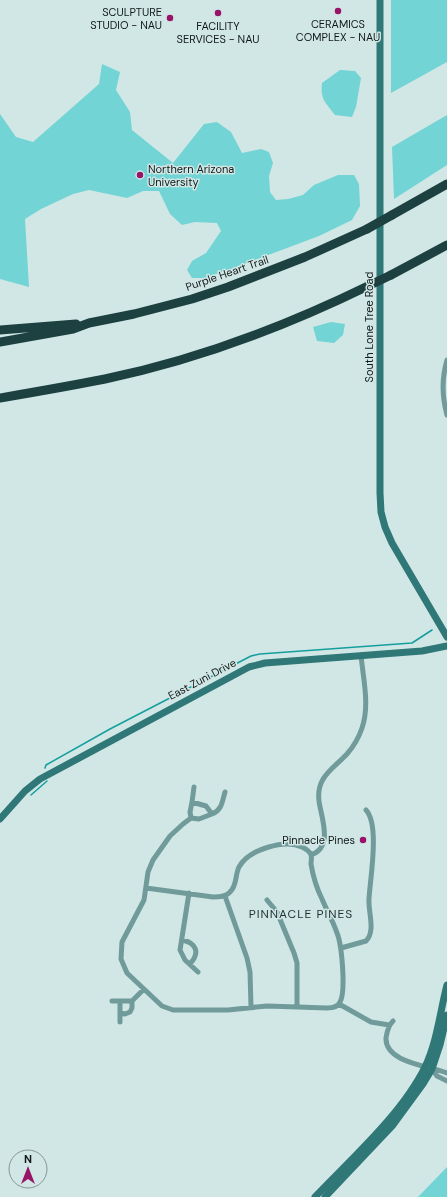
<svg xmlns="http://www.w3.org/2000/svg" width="447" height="1197" viewBox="0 0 447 1197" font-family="'DM Sans',sans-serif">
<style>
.green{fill:#72d4d4}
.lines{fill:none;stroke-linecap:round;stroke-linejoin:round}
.stream{stroke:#159e9e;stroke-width:1.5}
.street{stroke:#709b9a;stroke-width:5}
.secondary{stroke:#307878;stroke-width:7}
.highway{stroke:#1d4141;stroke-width:9}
.highway-bridge{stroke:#1d4141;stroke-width:9}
.poi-dot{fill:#981469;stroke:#d1e7e6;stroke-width:1.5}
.labels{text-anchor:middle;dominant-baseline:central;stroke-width:3;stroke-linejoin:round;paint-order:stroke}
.poi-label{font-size:11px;fill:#111918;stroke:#d1e7e6;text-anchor:end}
.street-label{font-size:11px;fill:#111918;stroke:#d1e7e6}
.neighbourhood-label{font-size:12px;letter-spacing:1px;fill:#1e2f2f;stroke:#d1e7e6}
</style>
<rect width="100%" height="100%" fill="#d1e7e6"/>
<path class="green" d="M 391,0 L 447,0 L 447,62 L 391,93 Z
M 102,64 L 120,72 L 116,90 L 130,112 L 132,130 L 173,163 L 204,124 L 217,122 L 231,132 L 242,153 L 261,149 L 269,152 L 273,163 L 269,176 L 270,192 L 276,200 L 288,199 L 303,195 L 314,185 L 338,175 L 354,175 L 359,184 L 360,206 L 352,220 L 319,236 L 239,266 L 205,278 L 192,278 L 187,270 L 192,261 L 206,253 L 221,231 L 217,223 L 195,222 L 182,225 L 170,214 L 159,191 L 143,191 L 127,198 L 89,190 L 73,194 L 41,209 L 25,219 L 29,287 L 0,279 L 0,114 L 16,137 L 33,142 L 99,84 Z
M 340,70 L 355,71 L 361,78 L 356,107 L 352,117 L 335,115 C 325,102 320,99 322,83 Z
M 447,115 L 447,165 L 394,199 L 392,147 Z
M 331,322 L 345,324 L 343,335 L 334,343 L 317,341 L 313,327 Z
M 447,1167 L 447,1197 L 418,1197 Z"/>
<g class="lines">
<path class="stream" d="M 45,768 L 46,765 L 110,729 L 251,656 L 260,654 L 412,643 L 432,630
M 31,795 L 47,781"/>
<path class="street" d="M 447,360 C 442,377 442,397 447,415
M 192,802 L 194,787
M 212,814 C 222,810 222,802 225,792
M 311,855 C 334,847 321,817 319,801 C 316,777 333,769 347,754 C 354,746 359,737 362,728 C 370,705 363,678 361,655
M 146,888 L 213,897 C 219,897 226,897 230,892 C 237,886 235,875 239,867 C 249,849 285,839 302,847 C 306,849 310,851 311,855 C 312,858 311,861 311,864 C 313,876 317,889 322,899 C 327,911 333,921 337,933 C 342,945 346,992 340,1002 C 338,1007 333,1008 327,1008 L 267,1006 L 228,1010 L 173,1010 L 162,1006 L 127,973 L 121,959 L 122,942 L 144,900 L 148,872 L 153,860 L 170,836 L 183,824 L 191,818 L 199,819 L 212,814 L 206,806 L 192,802 L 190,812 L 191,818
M 189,893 L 180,950 L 185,960 L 198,972
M 225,896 L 247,958 L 250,972 L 251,1007
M 267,900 L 277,912 L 294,953 L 297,963 L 297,1007
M 182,940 C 197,943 200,953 190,964
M 341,948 L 366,941 C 376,931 368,912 369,899 C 370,879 380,825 366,810
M 112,1001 L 132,1001 L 144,989
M 339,1004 L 371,1022 L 389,1025
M 120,1013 L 125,1014 L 130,1012 L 132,1008 L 132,1001
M 393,1021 C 389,1025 387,1031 386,1038 C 385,1063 430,1066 447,1073
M 120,1022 L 120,1001
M 432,1069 L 437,1076 L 447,1081"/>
<path class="secondary" d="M 380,0 L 380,493 L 381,512 L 385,527 L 392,543 L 447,637
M 0,819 L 25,791 L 40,779 L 249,667 L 265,663 L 422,651 L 447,646
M 315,1197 C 351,1159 402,1114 425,1067 C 437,1042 440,1012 447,985
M 325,1197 L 393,1125 L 423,1084 L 432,1069 L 440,1045 L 447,1015"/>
<path class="highway" d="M 392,215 L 447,184
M 391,275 L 447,245
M 0,330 L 76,324
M 0,342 L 73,329 L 89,323 L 134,314 L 192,299 L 228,287 L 305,257 L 367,229
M 0,398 C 35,392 70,386 105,379 C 196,360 284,327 368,286"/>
<path class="highway-bridge" d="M 367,229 L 392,215
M 368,286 L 391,275"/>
</g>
<g class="poi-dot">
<circle cx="338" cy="11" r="4"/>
<circle cx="218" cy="13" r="4"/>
<circle cx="170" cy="18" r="4"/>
<circle cx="140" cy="175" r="4"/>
<circle cx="363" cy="840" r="4"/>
</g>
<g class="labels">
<g class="poi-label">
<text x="162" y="12">SCULPTURE<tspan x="162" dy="13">STUDIO - NAU</tspan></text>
<text x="338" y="24" text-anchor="middle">CERAMICS<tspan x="338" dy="13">COMPLEX - NAU</tspan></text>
<text x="218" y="26" text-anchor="middle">FACILITY<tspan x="218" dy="13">SERVICES - NAU</tspan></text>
<text x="148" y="169" text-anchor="start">Northern Arizona<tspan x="148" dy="13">University</tspan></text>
<text x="355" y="840">Pinnacle Pines</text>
</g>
<g class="street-label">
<text transform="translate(227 273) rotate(-19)">Purple Heart Trail</text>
<text transform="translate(369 327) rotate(-90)">South Lone Tree Road</text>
<text transform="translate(202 679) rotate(-28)">East Zuni Drive</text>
</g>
<g class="neighbourhood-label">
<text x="301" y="914">PINNACLE PINES</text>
</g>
</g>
<g transform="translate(28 1169)"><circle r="19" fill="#d1e7e6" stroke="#849594"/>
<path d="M0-3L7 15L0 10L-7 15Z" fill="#981469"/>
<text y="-6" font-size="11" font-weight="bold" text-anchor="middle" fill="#111918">N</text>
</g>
</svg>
